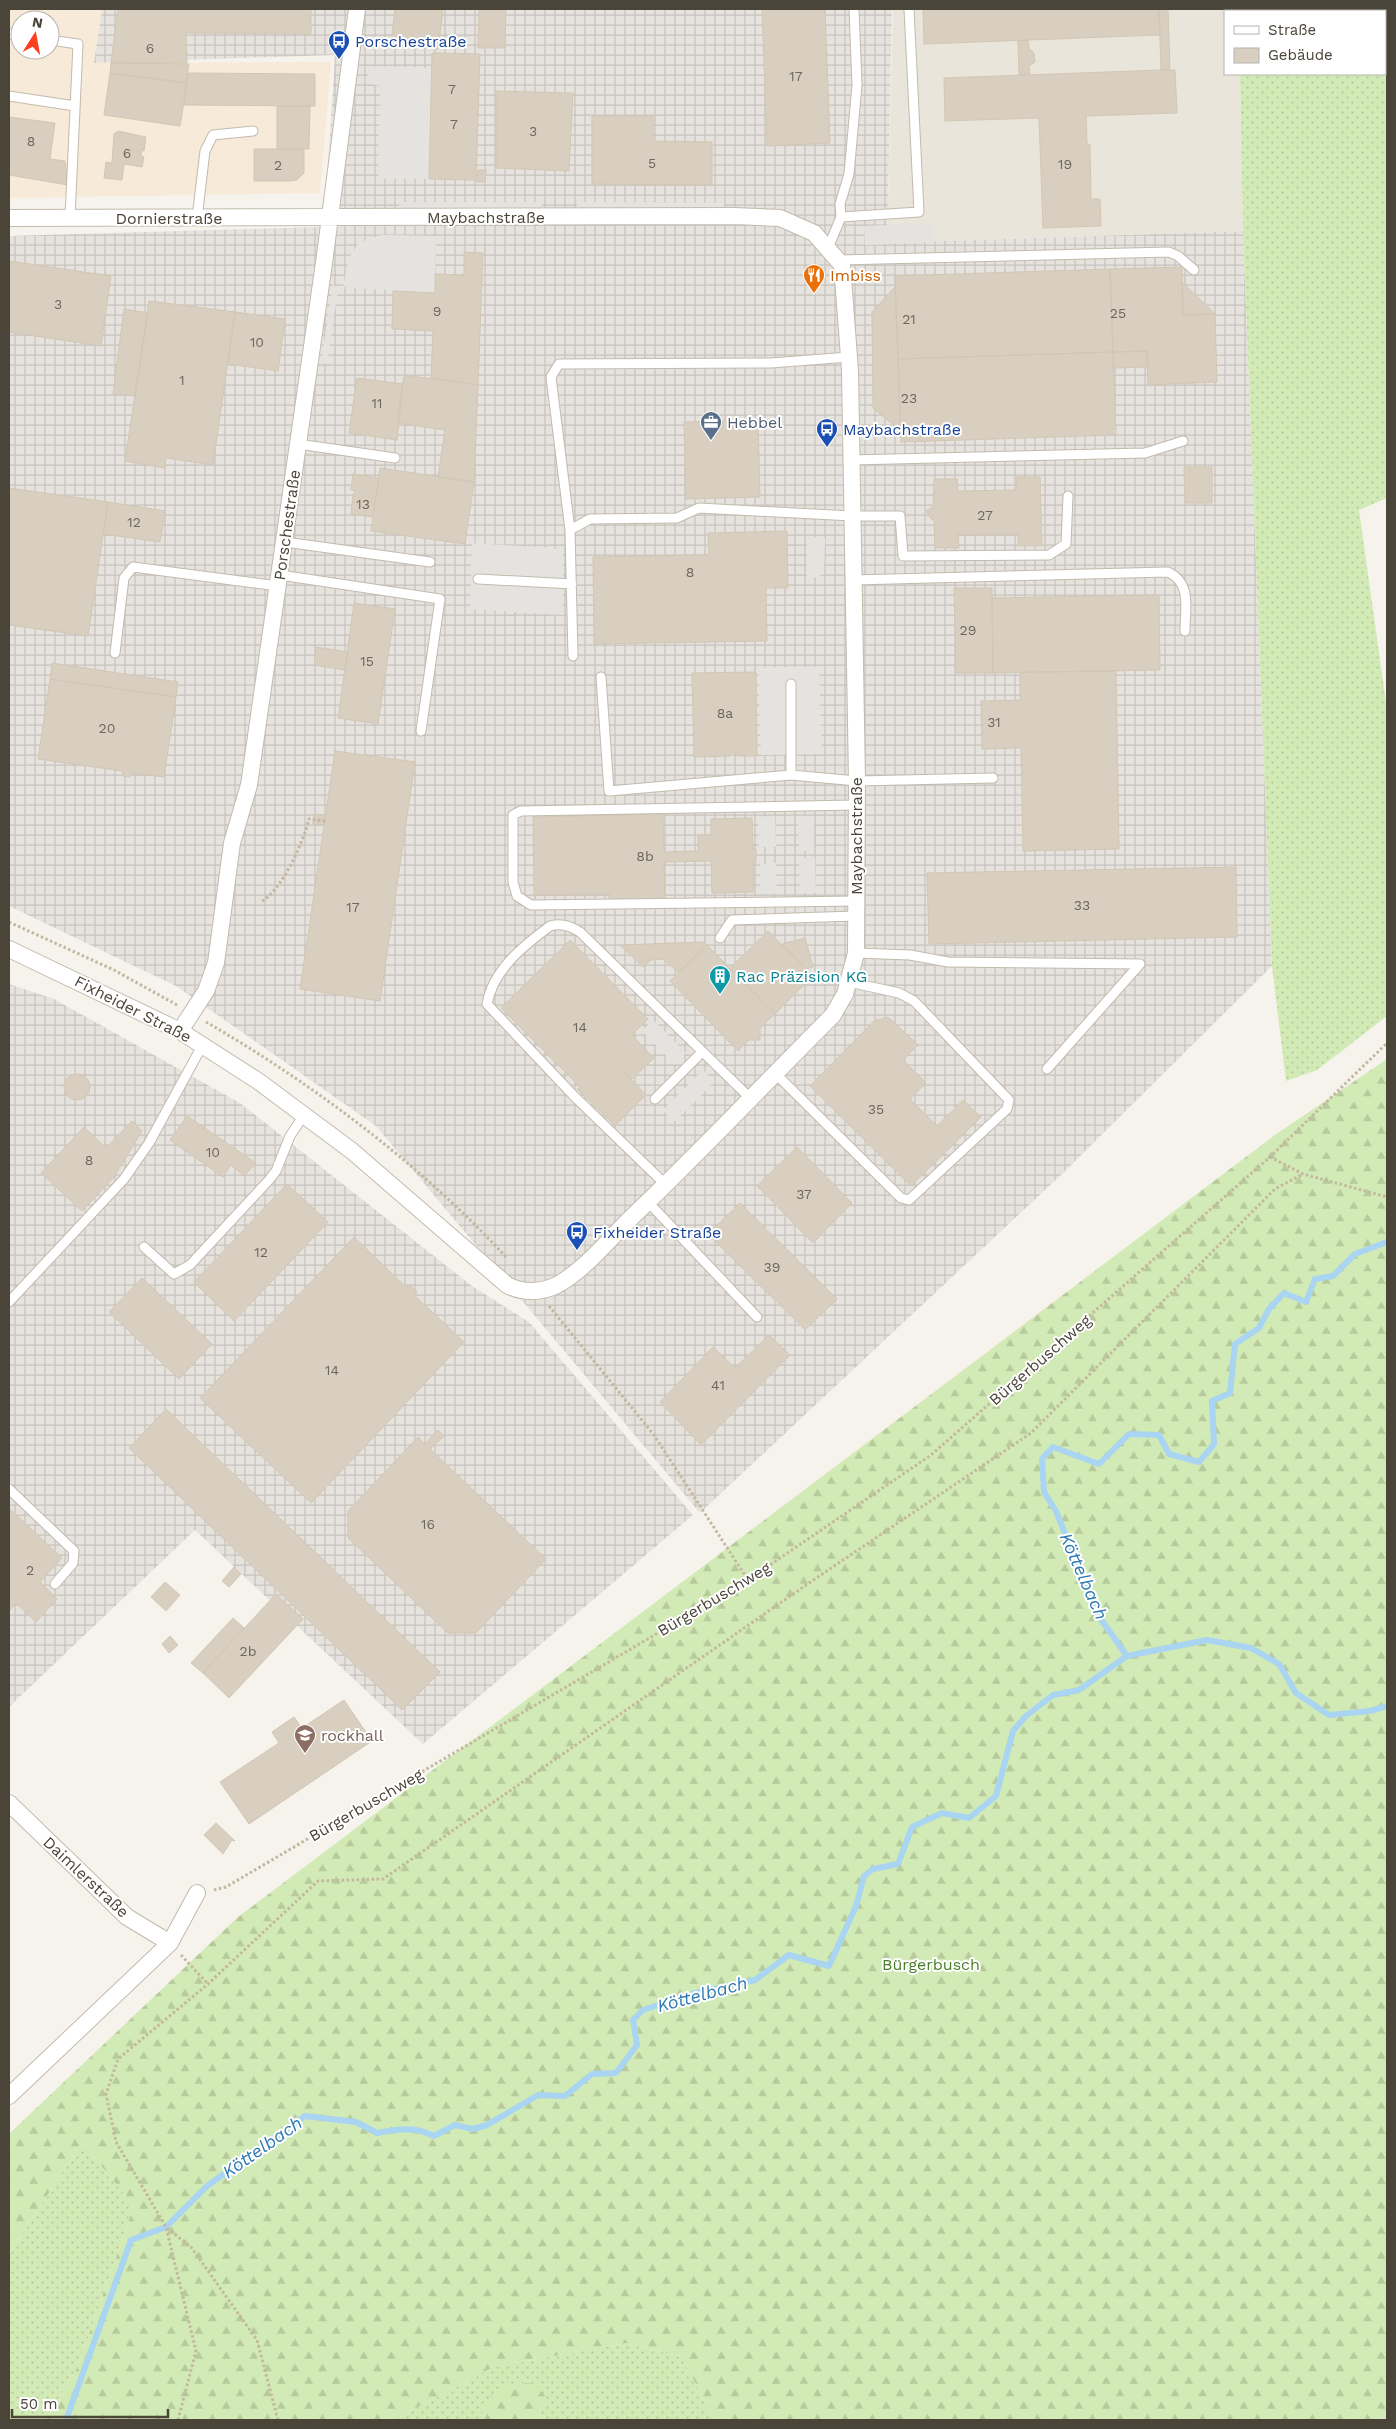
<svg xmlns="http://www.w3.org/2000/svg" width="1396" height="2429" viewBox="0 0 1396 2429" font-family="'Work Sans',sans-serif">
<style>
.residential{fill:#eae5da}
.commercial{fill:#f7ead8;fill-rule:evenodd}
.industrial{fill:url(#industrial-grid)}
.grass{fill:url(#grass-dots)}
.forest{fill:url(#forest-firs)}
.parking{fill:#e5e3e0}
.lines{fill:none;stroke-linecap:round;stroke-linejoin:round}
.stream{stroke:#a9d4f2;stroke-width:6}
.building{fill:#d8cfc1;stroke:#d3c7b4}
.lane-casing{stroke:#c2bbae;stroke-width:11}
.street-casing{stroke:#c2bbae;stroke-width:18}
.path{stroke:#c4b79f;stroke-width:3;stroke-dasharray:2.5 2.5;stroke-linecap:butt}
.lane{stroke:#fff;stroke-width:9}
.street{stroke:#fff;stroke-width:16}
.labels{text-anchor:middle;dominant-baseline:central;stroke-width:4;stroke-linejoin:round;paint-order:stroke}
.number-label{font-size:14px;fill:#6e675b}
.transit-label{font-size:16px;fill:#164399;stroke:#fff;text-anchor:start}
.street-label{font-size:16px;fill:#4b4439;stroke:#fff}
.food-label{font-size:16px;fill:#c56008;stroke:#fff;text-anchor:start}
.service-label{font-size:16px;fill:#4e5e75;stroke:#fff;text-anchor:start}
.culture-label{font-size:16px;fill:#0d838f;stroke:#fff;text-anchor:start}
.education-label{font-size:16px;fill:#785e54;stroke:#fff;text-anchor:start}
.park-label{font-size:16px;fill:#4a7f2a;stroke:#fff}
.water-label{font-size:18px;font-style:italic;fill:#2e7ab2;stroke:#fff}
</style>
<defs>
<pattern id="industrial-grid" width="8" height="8" patternUnits="userSpaceOnUse" patternTransform="scale(1.25)"><rect width="8" height="8" fill="#e6e2dd"/><path d="M0 4h8M4 0v8" fill="none" stroke="#c7c3be"/></pattern>
<pattern id="grass-dots" width="8" height="8" patternUnits="userSpaceOnUse" patternTransform="scale(1.25)"><rect width="8" height="8" fill="#d2eab5"/><path d="M2 2h.1M6 6h.1" fill="none" stroke="#b6ca9c" stroke-width="1.8" stroke-linecap="round"/></pattern>
<pattern id="forest-firs" width="22" height="20" patternUnits="userSpaceOnUse" patternTransform="scale(1.25)"><rect width="22" height="20" fill="#d2eab5"/><path d="M5 1l3.5 6h-7zM16 11l3.5 6h-7z" fill="#b6ca9c"/></pattern>
</defs>
<rect width="100%" height="100%" fill="#f6f3ec"/>
<path class="residential" d="M 893,9 L 1239,9 L 1239,11 L 1225,11 L 1225,74 L 1240,74 L 1243,231 L 887,243 Z"/>
<path class="commercial" d="M 9,9 L 102,9 L 95,63 L 331,62 L 320,193 L 9,198 ZM 20,20 L 50,20 L 50,50 L 20,50 Z"/>
<path class="industrial" d="M 102,9 L 892,9 L 887,243 L 1243,231 L 1272,966 L 1060,1176 L 700,1513 L 376,1126 L 176,986 L 9,906 L 9,236 L 319,227 L 326,196 L 335,55 L 94,63 Z
M 9,984 L 54,999 L 240,1103 L 472,1286 L 529,1322 L 693,1515 L 423,1744 L 195,1530 L 9,1707 Z"/>
<path class="grass" d="M 1239,9 L 1387,9 L 1387,498 L 1359,510 L 1387,710 L 1387,1016 L 1317,1070 L 1286,1081 L 1272,966 L 1243,231 L 1240,74 L 1385,74 L 1385,11 L 1239,11 Z
M 82,2142 L 134,2206 L 78,2366 L 46,2420 L 9,2420 L 9,2254 Z
M 626,2343 L 682,2357 L 714,2420 L 538,2420 L 545,2396 L 482,2412 L 486,2420 L 393,2420 L 493,2367 Z"/>
<path class="forest" d="M 1387,1059 L 1387,2420 L 714,2420 L 682,2357 L 626,2343 L 493,2367 L 393,2420 L 46,2420 L 78,2366 L 134,2206 L 82,2142 L 9,2254 L 9,2134 L 238,1917 L 1275,1135 Z
M 516,2382 L 536,2384 L 545,2396 L 538,2420 L 486,2420 L 482,2412 L 491,2395 Z"/>
<path class="parking" d="M 370,66 L 432,68 L 429,179 L 378,179 L 380,86 L 367,83 Z
M 402,202 L 542,202 L 542,208 L 397,208 Z
M 577,202 L 724,203 L 724,210 L 577,209 Z
M 933,223 L 934,242 L 865,245 L 864,226 Z
M 381,235 L 436,236 L 435,293 L 343,287 L 349,258 L 359,243 Z
M 333,284 L 338,289 L 327,364 L 321,363 Z
M 807,537 L 825,538 L 824,574 L 807,580 Z
M 472,543 L 563,549 L 563,615 L 470,609 Z
M 819,667 L 822,754 L 761,755 L 758,668 Z
M 775,816 L 776,847 L 759,847 L 758,817 Z
M 798,816 L 814,816 L 814,850 L 799,851 Z
M 799,858 L 815,858 L 816,893 L 800,893 Z
M 776,863 L 777,894 L 760,894 L 760,864 Z
M 653,1020 L 686,1053 L 675,1065 L 642,1031 Z
M 703,1070 L 714,1082 L 674,1122 L 663,1110 Z"/>
<g class="lines">
<path class="stream" d="M 1127,1656 L 1207,1640 L 1251,1648 L 1279,1664 L 1296,1693 L 1329,1715 L 1370,1711 L 1387,1706
M 66,2420 L 131,2240 L 166,2227 L 207,2186 L 305,2116 L 356,2122 L 377,2133 C 398,2129 414,2126 434,2136 L 455,2125 L 473,2129 L 487,2125 L 538,2095 L 565,2096 L 592,2074 L 616,2073 L 637,2045 L 633,2020 L 643,2010 L 695,1993 L 755,1980 L 789,1955 L 829,1966 L 856,1906 L 864,1876 L 873,1869 L 898,1864 L 912,1827 L 942,1813 L 969,1818 L 996,1796 L 1013,1731 L 1026,1716 L 1053,1695 L 1079,1690 L 1127,1656 L 1095,1611 L 1056,1511 L 1044,1492 L 1042,1459 L 1053,1447 L 1099,1464 L 1129,1434 L 1159,1435 L 1169,1454 L 1199,1462 L 1214,1444 L 1212,1401 L 1230,1393 L 1235,1344 L 1259,1328 L 1269,1309 L 1284,1293 L 1306,1302 L 1315,1279 L 1333,1276 L 1355,1254 L 1387,1242"/>
</g>
<path class="building" d="M 118,9 L 311,9 L 311,34 L 186,33 L 187,63 L 111,63 Z
M 395,9 L 443,9 L 438,49 L 391,43 Z
M 479,9 L 506,9 L 505,48 L 478,48 Z
M 762,9 L 825,9 L 830,143 L 767,146 Z
M 923,9 L 1159,9 L 1160,35 L 924,44 Z
M 1159,9 L 1168,9 L 1170,69 L 1161,70 Z
M 1028,40 L 1029,48 L 1034,53 L 1035,62 L 1029,66 L 1030,74 L 1019,75 L 1018,41 Z
M 432,53 L 480,54 L 476,180 L 429,179 Z
M 111,63 L 189,64 L 186,83 L 110,73 Z
M 1161,70 L 1175,70 L 1177,113 L 1086,116 L 1087,143 L 1090,145 L 1091,199 L 1100,199 L 1101,226 L 1043,228 L 1039,118 L 945,121 L 944,78 Z
M 110,73 L 187,83 L 180,126 L 104,115 Z
M 188,73 L 315,74 L 315,106 L 184,105 Z
M 496,91 L 573,93 L 569,171 L 496,168 Z
M 277,106 L 310,106 L 309,149 L 277,149 Z
M 592,116 L 653,116 L 653,141 L 712,142 L 712,185 L 592,184 Z
M 9,117 L 55,123 L 50,159 L 65,161 L 68,185 L 9,175 Z
M 118,131 L 146,137 L 144,151 L 142,150 L 141,156 L 144,157 L 142,167 L 124,164 L 122,180 L 104,178 L 106,162 L 112,163 L 114,134 Z
M 254,149 L 304,149 L 304,173 L 297,180 L 290,181 L 254,181 Z
M 478,170 L 486,170 L 485,182 L 477,182 Z
M 464,252 L 483,253 L 478,385 L 431,378 L 433,331 L 392,329 L 393,291 L 435,293 L 435,274 L 464,275 Z
M 9,261 L 111,276 L 101,346 L 9,332 Z
M 1182,267 L 1183,315 L 1215,314 L 1217,382 L 1148,385 L 1147,351 L 1113,352 L 1110,269 Z
M 1110,269 L 1113,352 L 898,359 L 895,276 Z
M 1182,282 L 1215,314 L 1183,315 Z
M 895,287 L 901,431 L 873,408 L 872,312 Z
M 149,301 L 235,312 L 213,465 L 166,458 L 164,468 L 125,461 Z
M 124,309 L 148,313 L 135,396 L 113,394 Z
M 235,312 L 285,319 L 278,371 L 228,364 Z
M 1147,351 L 1148,367 L 1113,368 L 1113,352 Z
M 1113,352 L 1116,435 L 901,442 L 898,359 Z
M 404,375 L 478,385 L 474,482 L 438,477 L 445,430 L 397,423 Z
M 357,378 L 403,384 L 397,440 L 349,433 Z
M 758,420 L 760,497 L 686,499 L 684,422 Z
M 1184,467 L 1212,467 L 1212,503 L 1185,503 Z
M 380,468 L 474,482 L 465,544 L 371,531 Z
M 353,474 L 379,478 L 373,517 L 351,514 L 353,494 L 357,494 L 358,491 L 351,490 Z
M 1016,477 L 1040,477 L 1042,546 L 1018,546 L 1018,534 L 958,535 L 959,548 L 935,548 L 934,519 L 932,520 L 926,511 L 933,507 L 934,479 L 957,479 L 958,491 L 1017,490 Z
M 9,488 L 108,502 L 88,636 L 9,625 Z
M 108,502 L 165,511 L 160,542 L 103,534 Z
M 787,531 L 788,588 L 766,588 L 767,641 L 594,644 L 593,557 L 709,555 L 708,533 Z
M 954,588 L 992,588 L 993,673 L 956,673 Z
M 1159,595 L 1160,670 L 993,673 L 992,598 Z
M 354,603 L 395,609 L 378,724 L 338,718 Z
M 316,647 L 348,652 L 345,670 L 314,665 Z
M 52,663 L 178,682 L 176,697 L 50,679 Z
M 1116,671 L 1119,849 L 1023,851 L 1021,748 L 982,749 L 981,701 L 1020,700 L 1020,672 Z
M 756,672 L 757,756 L 738,756 L 738,753 L 730,753 L 730,756 L 694,757 L 692,673 Z
M 50,679 L 176,697 L 164,777 L 132,773 L 130,777 L 123,776 L 122,771 L 38,759 Z
M 335,751 L 415,762 L 380,1001 L 300,989 Z
M 314,814 L 326,815 L 324,825 L 313,824 Z
M 663,814 L 664,852 L 698,851 L 698,835 L 711,835 L 711,819 L 752,818 L 753,849 L 756,849 L 756,862 L 753,862 L 754,892 L 712,893 L 711,861 L 664,862 L 665,900 L 609,901 L 609,894 L 534,895 L 533,817 Z
M 1236,867 L 1237,937 L 929,944 L 927,873 Z
M 768,931 L 813,976 L 775,1014 L 730,968 Z
M 805,938 L 813,967 L 806,969 L 782,944 Z
M 570,940 L 648,1019 L 632,1035 L 647,1051 L 625,1073 L 646,1095 L 615,1126 L 577,1089 L 580,1087 L 501,1008 Z
M 704,942 L 707,945 L 679,973 L 663,959 L 651,960 L 643,967 L 620,945 Z
M 707,945 L 775,1014 L 760,1028 L 760,1040 L 749,1040 L 738,1051 L 670,981 Z
M 888,1017 L 918,1045 L 903,1060 L 926,1083 L 910,1099 L 937,1126 L 963,1100 L 981,1117 L 911,1186 L 810,1086 L 874,1021 Z
M 647,1051 L 654,1058 L 631,1080 L 625,1073 Z
M64 1087a13 13 0 1 1 26 0a13 13 0 1 1-26 0Z
M 187,1116 L 256,1163 L 244,1176 L 231,1165 L 223,1177 L 170,1140 Z
M 132,1121 L 142,1131 L 114,1177 L 82,1211 L 41,1173 L 84,1127 L 106,1148 Z
M 797,1147 L 852,1203 L 813,1243 L 757,1186 Z
M 287,1184 L 328,1222 L 234,1321 L 194,1282 Z
M 740,1203 L 837,1299 L 805,1330 L 708,1234 Z
M 354,1237 L 406,1287 L 410,1285 L 417,1292 L 415,1296 L 464,1342 L 311,1503 L 200,1398 Z
M 142,1278 L 212,1344 L 179,1379 L 109,1312 Z
M 769,1335 L 790,1355 L 701,1445 L 660,1402 L 713,1347 L 735,1368 Z
M 166,1409 L 440,1672 L 402,1710 L 129,1448 Z
M 438,1430 L 444,1436 L 430,1449 L 546,1559 L 476,1633 L 448,1633 L 348,1538 L 348,1511 L 418,1437 L 425,1444 Z
M 9,1508 L 62,1558 L 40,1582 L 57,1599 L 36,1622 L 16,1603 L 9,1611 Z
M 234,1567 L 241,1574 L 229,1587 L 222,1581 Z
M 165,1582 L 180,1595 L 166,1611 L 151,1597 Z
M 276,1594 L 303,1619 L 229,1698 L 203,1673 Z
M 233,1618 L 244,1628 L 203,1673 L 191,1663 Z
M 170,1636 L 178,1645 L 169,1653 L 162,1644 Z
M 344,1700 L 372,1741 L 249,1824 L 220,1782 L 279,1743 L 272,1732 L 294,1717 L 302,1728 Z
M 216,1823 L 235,1841 L 232,1840 L 223,1854 L 204,1835 Z"/>
<g class="lines">
<g class="lane-casing">
<path id="lane" d="M 9,34 L 20,36
M 50,40 L 78,44 L 70,218
M 9,96 L 75,106
M 841,217 L 840,204 L 849,174 L 857,85 L 854,9
M 197,218 L 205,151 L 213,135 L 253,131
M 828,248 L 841,217 L 919,212 L 909,9
M 839,260 L 1169,252 L 1178,256 L 1194,270
M 298,444 L 395,458
M 851,460 L 1145,453 L 1183,441
M 570,530 L 551,377 L 559,364 L 771,363 L 849,357
M 285,542 L 430,562
M 280,575 L 440,599 L 421,731
M 478,579 L 572,584
M 853,580 L 1168,572 C 1192,583 1185,608 1185,631
M 115,653 L 124,578 L 133,567 L 278,586
M 573,656 L 570,530 L 590,519 L 677,518 L 699,508 L 852,516 L 900,516 L 903,556 L 1049,555 L 1066,544 L 1068,496
M 601,677 L 609,791 L 791,775 L 857,781 L 993,778
M 791,684 L 791,775
M 856,901 L 531,905 L 517,896 L 513,882 L 513,815 L 521,811 L 856,805
M 720,938 L 732,920 L 856,916
M 856,953 L 910,955 L 948,962 L 1140,964 L 1047,1069
M 775,1073 L 901,1198 L 909,1200 L 1007,1109 L 1009,1100 L 914,1001 L 899,993 L 849,982
M 655,1099 L 702,1052
M 665,1184 L 574,1096 L 487,1004 C 493,970 523,946 550,926 C 562,923 570,926 580,932 L 750,1098
M 648,1202 L 757,1317
M 144,1247 L 174,1274 L 190,1265 L 269,1180 L 276,1171 L 290,1136 L 304,1115
M 9,1302 L 124,1179 L 149,1143 L 202,1046
M 9,1489 L 74,1551 L 73,1563 L 55,1584"/>
</g>
<g class="street-casing">
<path id="street" d="M 9,218 L 734,216 L 780,218 L 814,233 L 842,265 L 850,370 L 857,781 L 856,953 L 845,994 L 833,1015 C 766,1082 701,1151 633,1216 C 609,1239 586,1269 557,1285 C 541,1293 522,1293 507,1285 L 352,1151 L 258,1081 L 180,1031 L 9,949
M 180,1031 L 206,991 L 216,963 L 232,843 L 249,785 L 324,263 L 357,9
M 9,1803 L 127,1917 L 170,1943
M 9,2096 L 170,1943 L 197,1893"/>
</g>
<path class="path" d="M 262,901 C 282,890 304,841 309,819 L 325,821
M 9,922 L 114,970 L 177,1005
M 206,1022 C 315,1085 422,1166 507,1258
M 1270,1157 L 1303,1174 L 1387,1197
M 549,1306 L 654,1435 L 748,1580
M 214,1890 L 226,1887 L 748,1580 L 931,1455 L 1270,1157 L 1387,1043
M 181,1955 L 208,1984
M 167,2228 L 191,2247 L 257,2340 L 278,2420
M 178,2420 L 196,2351 L 166,2227 L 116,2142 L 106,2094 L 118,2059 L 208,1984 L 318,1881 L 383,1879 L 809,1583 L 1031,1433 L 1275,1189 L 1303,1174"/>
<use href="#lane" class="lane"/>
<use href="#street" class="street"/>
</g>
<defs>
<g id="bus-pin" transform="scale(1.125)"><path d="M0 17L-7.5 6A9.5 9.5 0 1 1 7.5 6Z" fill="#1a4fb4" stroke="#fff"/><path d="M-5-6H5V4H4V6H2V4H-2V6H-4V4H-5ZM-3.5-4V0h7V-4ZM-3.5 1.2v1.5H-2V1.2ZM2 1.2v1.5H3.5V1.2Z" fill="#fff"/></g>
<g id="restaurant-pin" transform="scale(1.125)"><path d="M0 17L-7.5 6A9.5 9.5 0 1 1 7.5 6Z" fill="#e8710a" stroke="#fff"/><path d="M-5-6h1v4h1v-4h1v4h1v-4h1v5L-1.5 .5V6h-2V.5L-5-1ZM5-6V6H3V1.5H1.5Q1.5-4 5-6Z" fill="#fff"/></g>
<g id="office-pin" transform="scale(1.125)"><path d="M0 17L-7.5 6A9.5 9.5 0 1 1 7.5 6Z" fill="#5c6f8a" stroke="#fff"/><path d="M-6-3h4V-5.5h4V-3h4V5H-6ZM-1-4.5V-3h2v-1.5ZM-6 0V1H6V0Z" fill="#fff"/></g>
<g id="building-pin" transform="scale(1.125)"><path d="M0 17L-7.5 6A9.5 9.5 0 1 1 7.5 6Z" fill="#0f9aa8" stroke="#fff"/><path d="M-4-6H4V6H1V3H-1V6H-4ZM-2.5-4.3h1.7v1.8h-1.7ZM.8-4.3h1.7v1.8H.8ZM-2.5-1h1.7V.8h-1.7ZM.8-1h1.7V.8H.8Z" fill="#fff"/></g>
<g id="school-pin" transform="scale(1.125)"><path d="M0 17L-7.5 6A9.5 9.5 0 1 1 7.5 6Z" fill="#8d6e63" stroke="#fff"/><path d="M0-5L7-2L0 1L-7-2ZM-4 1L0 2.5L4 1V4Q0 6-4 4Z" fill="#fff"/></g>
</defs>
<g fill-rule="evenodd">
<use href="#bus-pin" x="339" y="41"/>
<use href="#restaurant-pin" x="814" y="275"/>
<use href="#office-pin" x="711" y="422"/>
<use href="#bus-pin" x="827" y="429"/>
<use href="#building-pin" x="720" y="976"/>
<use href="#bus-pin" x="577" y="1232"/>
<use href="#school-pin" x="305" y="1735"/>
</g>
<g class="labels">
<g class="number-label">
<text x="150" y="48">6</text>
<text x="796" y="76">17</text>
<text x="452" y="89">7</text>
<text x="454" y="124">7</text>
<text x="533" y="131">3</text>
<text x="31" y="141">8</text>
<text x="127" y="153">6</text>
<text x="652" y="163">5</text>
<text x="1065" y="164">19</text>
<text x="278" y="165">2</text>
<text x="58" y="304">3</text>
<text x="437" y="311">9</text>
<text x="1118" y="313">25</text>
<text x="909" y="319">21</text>
<text x="257" y="342">10</text>
<text x="182" y="380">1</text>
<text x="909" y="398">23</text>
<text x="377" y="403">11</text>
<text x="363" y="504">13</text>
<text x="985" y="515">27</text>
<text x="134" y="522">12</text>
<text x="690" y="572">8</text>
<text x="968" y="630">29</text>
<text x="367" y="661">15</text>
<text x="725" y="713">8a</text>
<text x="994" y="722">31</text>
<text x="107" y="728">20</text>
<text x="645" y="856">8b</text>
<text x="1082" y="905">33</text>
<text x="353" y="907">17</text>
<text x="580" y="1027">14</text>
<text x="876" y="1109">35</text>
<text x="213" y="1152">10</text>
<text x="89" y="1160">8</text>
<text x="804" y="1194">37</text>
<text x="261" y="1252">12</text>
<text x="772" y="1267">39</text>
<text x="332" y="1370">14</text>
<text x="718" y="1385">41</text>
<text x="428" y="1524">16</text>
<text x="30" y="1570">2</text>
<text x="248" y="1651">2b</text>
</g>
<g class="transit-label">
<text x="355" y="41">Porschestraße</text>
<text x="843" y="429">Maybachstraße</text>
<text x="593" y="1232">Fixheider Straße</text>
</g>
<g class="street-label">
<text x="486" y="217">Maybachstraße</text>
<text x="169" y="218">Dornierstraße</text>
<text transform="translate(287 525) rotate(-82)">Porschestraße</text>
<text transform="translate(856 836) rotate(-90)">Maybachstraße</text>
<text transform="translate(133 1009) rotate(27)">Fixheider Straße</text>
<text transform="translate(1040 1360) rotate(-41)">Bürgerbuschweg</text>
<text transform="translate(714 1599) rotate(-31)">Bürgerbuschweg</text>
<text transform="translate(366 1805) rotate(-30)">Bürgerbuschweg</text>
<text transform="translate(86 1877) rotate(43)">Daimlerstraße</text>
</g>
<g class="food-label">
<text x="830" y="275">Imbiss</text>
</g>
<g class="service-label">
<text x="727" y="422">Hebbel</text>
</g>
<g class="culture-label">
<text x="736" y="976">Rac Präzision KG</text>
</g>
<g class="education-label">
<text x="321" y="1735">rockhall</text>
</g>
<g class="park-label">
<text x="931" y="1964">Bürgerbusch</text>
</g>
<g class="water-label">
<text transform="translate(1084 1576) rotate(66)">Köttelbach</text>
<text transform="translate(702 1994) rotate(-15)">Köttelbach</text>
<text transform="translate(262 2147) rotate(-35)">Köttelbach</text>
</g>
</g>
<rect width="1396" height="2429" fill="none" stroke="#4b4439" stroke-width="20"/>
<rect x="1224" y="10" width="162" height="65" fill="#ffffff" stroke="#b7b4b0"/>
<rect x="1234" y="26" width="25" height="8" fill="#ffffff" stroke="#b7b4b0"/>
<text x="1268" y="35" font-size="15" fill="#4b4439">Straße</text>
<rect x="1234" y="48" width="25" height="15" fill="#d8cfc1" stroke="#b7b4b0"/>
<text x="1268" y="60" font-size="15" fill="#4b4439">Gebäude</text>
<g transform="translate(35 35) rotate(11)"><circle r="24" fill="#ffffff" stroke="#b7b4b0"/>
<path d="M0-4L9 19L0 12L-9 19Z" fill="#fc3f1d"/>
<text y="-8" font-size="14" font-weight="bold" text-anchor="middle" fill="#4b4439">N</text>
</g>
<path d="M12 2409v8h156v-8" fill="none" stroke="#4b4439" stroke-width="2.5"/>
<text x="20" y="2409" font-size="15" fill="#4b4439" stroke="#ffffff" stroke-width="4" paint-order="stroke">50 m</text>
</svg>
